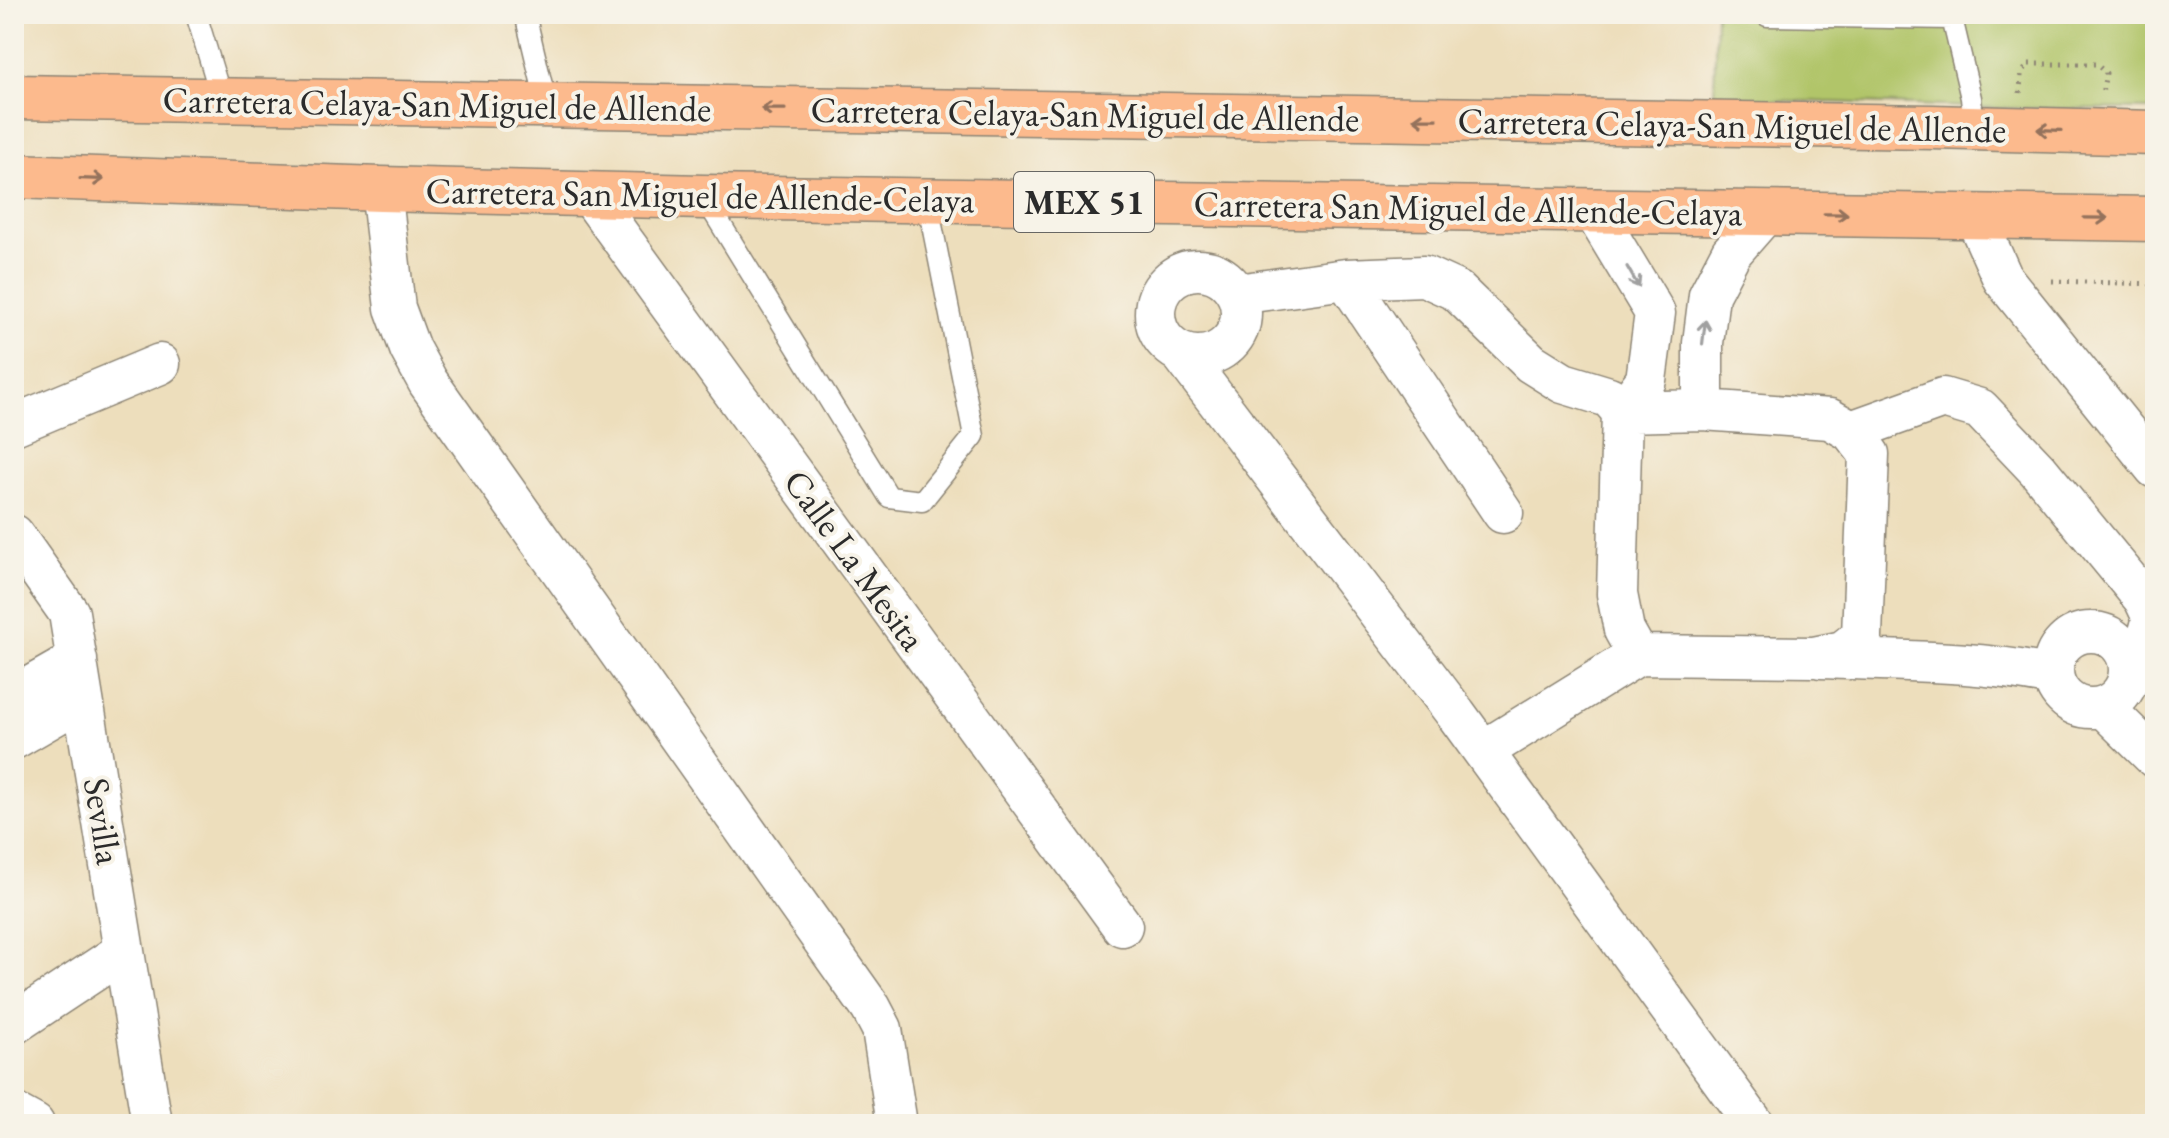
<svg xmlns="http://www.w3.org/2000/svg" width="2169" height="1138" viewBox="0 0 2169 1138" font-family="'EB Garamond',serif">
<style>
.garden{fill:#b1c569;stroke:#6e784a;stroke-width:2}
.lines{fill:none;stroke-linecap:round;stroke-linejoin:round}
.lane-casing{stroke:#8c8474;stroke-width:23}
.street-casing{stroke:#8c8474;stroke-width:43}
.primary-casing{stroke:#8c8474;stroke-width:47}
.path{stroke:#8c8474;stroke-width:5;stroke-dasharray:2 6;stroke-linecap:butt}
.lane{stroke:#fff;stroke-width:20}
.street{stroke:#fff;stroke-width:40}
.primary{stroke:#fcba8d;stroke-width:44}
.oneway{stroke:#94725c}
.oneway2{stroke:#a0a0a0}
.labels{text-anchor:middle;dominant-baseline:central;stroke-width:8;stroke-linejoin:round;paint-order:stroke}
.shield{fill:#f7f3e8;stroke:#686764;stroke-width:2}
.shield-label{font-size:34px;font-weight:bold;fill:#2b2b2b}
.street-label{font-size:36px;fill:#2b2b2b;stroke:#f7f3e8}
</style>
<rect width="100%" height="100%" fill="#f7f3e8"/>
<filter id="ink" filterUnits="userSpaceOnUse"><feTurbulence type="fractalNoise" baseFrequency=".0125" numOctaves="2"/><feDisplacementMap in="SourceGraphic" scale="16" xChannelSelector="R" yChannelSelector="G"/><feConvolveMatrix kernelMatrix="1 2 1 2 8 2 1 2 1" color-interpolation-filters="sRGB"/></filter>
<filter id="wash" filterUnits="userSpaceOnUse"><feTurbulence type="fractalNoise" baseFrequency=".006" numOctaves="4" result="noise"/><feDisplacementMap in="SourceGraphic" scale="32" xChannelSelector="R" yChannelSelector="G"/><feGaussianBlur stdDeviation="1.8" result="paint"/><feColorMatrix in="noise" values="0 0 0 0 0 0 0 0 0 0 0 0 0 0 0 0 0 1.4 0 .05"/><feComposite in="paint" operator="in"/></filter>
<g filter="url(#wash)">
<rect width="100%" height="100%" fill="#eddebc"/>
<path class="garden" d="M 1716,14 L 2155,14 L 2155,109 L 1999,108 L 1714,98 Z"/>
</g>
<g filter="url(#ink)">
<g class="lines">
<g class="lane-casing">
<path id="lane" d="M 196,14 L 222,100
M 525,14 L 547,106
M 1764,14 L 1767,16 L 1952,19
M 1951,14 L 1971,98 L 1974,128
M 704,197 L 889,497 L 922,501 L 974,436 L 927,200"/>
</g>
<g class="street-casing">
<path id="street" d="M 381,189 L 395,308 L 410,349 L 428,382 L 871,1008 L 882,1029 L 897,1124
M 589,194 L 1122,926
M 1593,210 L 1655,313 L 1646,380 L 1622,412
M 1975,216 L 2003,279 L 2155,468
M1155 313a43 43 0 1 1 86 0a43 43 0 1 1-86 0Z
M 1346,279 L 1503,513
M 1237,294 L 1346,279 L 1424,276 L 1457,291 L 1531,363 L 1563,383 L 1609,397 L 1622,412 L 1617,594 L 1624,630 L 1638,655 L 1483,751
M 1180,352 L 1456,714 L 1754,1124
M 1703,410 L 1703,343 L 1709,295 L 1731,253 L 1766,213
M 1622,412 L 1703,410 L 1830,419 L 1851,431 L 1869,454 L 1862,636 L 1843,651 L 1813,657 L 1638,655
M 14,425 L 160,364
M 1851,431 L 1943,398 L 1980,409 L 2038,470 L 2144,599 L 2153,618 L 2147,640 L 2129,665
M 14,535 L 69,613 L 152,1124
M2053 670a38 38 0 1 1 76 0a38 38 0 1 1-76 0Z
M 1821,658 C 1898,661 1977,660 2053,676
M 14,696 L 77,660
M 2103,707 L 2155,758
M 14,739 L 83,699
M 14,1024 L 124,951
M 14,1113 L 34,1124"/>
</g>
<g class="primary-casing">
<path id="primary" d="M 14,97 L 1933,127 L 2155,133
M 14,176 L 381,189 L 704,197 L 2155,219"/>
</g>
<path class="path" d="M 2020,93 L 2021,75 L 2028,64 L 2096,64 L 2106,73 L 2102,94
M 2052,281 L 2155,284"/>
<use href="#lane" class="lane"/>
<use href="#street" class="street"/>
<use href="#primary" class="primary"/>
</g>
<defs><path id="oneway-shaft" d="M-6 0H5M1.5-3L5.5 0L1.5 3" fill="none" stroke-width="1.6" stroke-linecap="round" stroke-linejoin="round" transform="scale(2)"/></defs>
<g class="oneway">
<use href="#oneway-shaft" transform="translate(773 109) rotate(-179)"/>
<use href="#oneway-shaft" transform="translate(1425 119) rotate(-179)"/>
<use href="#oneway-shaft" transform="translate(2049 130) rotate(-178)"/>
<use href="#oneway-shaft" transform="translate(92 179) rotate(2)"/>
<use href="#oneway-shaft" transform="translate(1836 214) rotate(1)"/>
<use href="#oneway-shaft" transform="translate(2096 218) rotate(1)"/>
</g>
<g class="oneway2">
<use href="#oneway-shaft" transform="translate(1633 277) rotate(60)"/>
<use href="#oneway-shaft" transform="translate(1704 332) rotate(-83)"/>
</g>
</g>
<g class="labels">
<rect class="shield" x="1014" y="172" width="140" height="60" rx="6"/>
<g class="shield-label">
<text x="1084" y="202">MEX 51</text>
</g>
<g class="street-label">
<text transform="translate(437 104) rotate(1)">Carretera Celaya-San Miguel de Allende</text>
<text transform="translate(1085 114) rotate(1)">Carretera Celaya-San Miguel de Allende</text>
<text transform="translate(1732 125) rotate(1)">Carretera Celaya-San Miguel de Allende</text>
<text transform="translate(700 195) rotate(1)">Carretera San Miguel de Allende-Celaya</text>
<text transform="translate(1468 208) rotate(1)">Carretera San Miguel de Allende-Celaya</text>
<text transform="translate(855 560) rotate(54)">Calle La Mesita</text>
<text transform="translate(103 821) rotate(81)">Sevilla</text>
</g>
</g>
<rect width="2169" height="1138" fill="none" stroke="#f7f3e8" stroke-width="48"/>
</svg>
